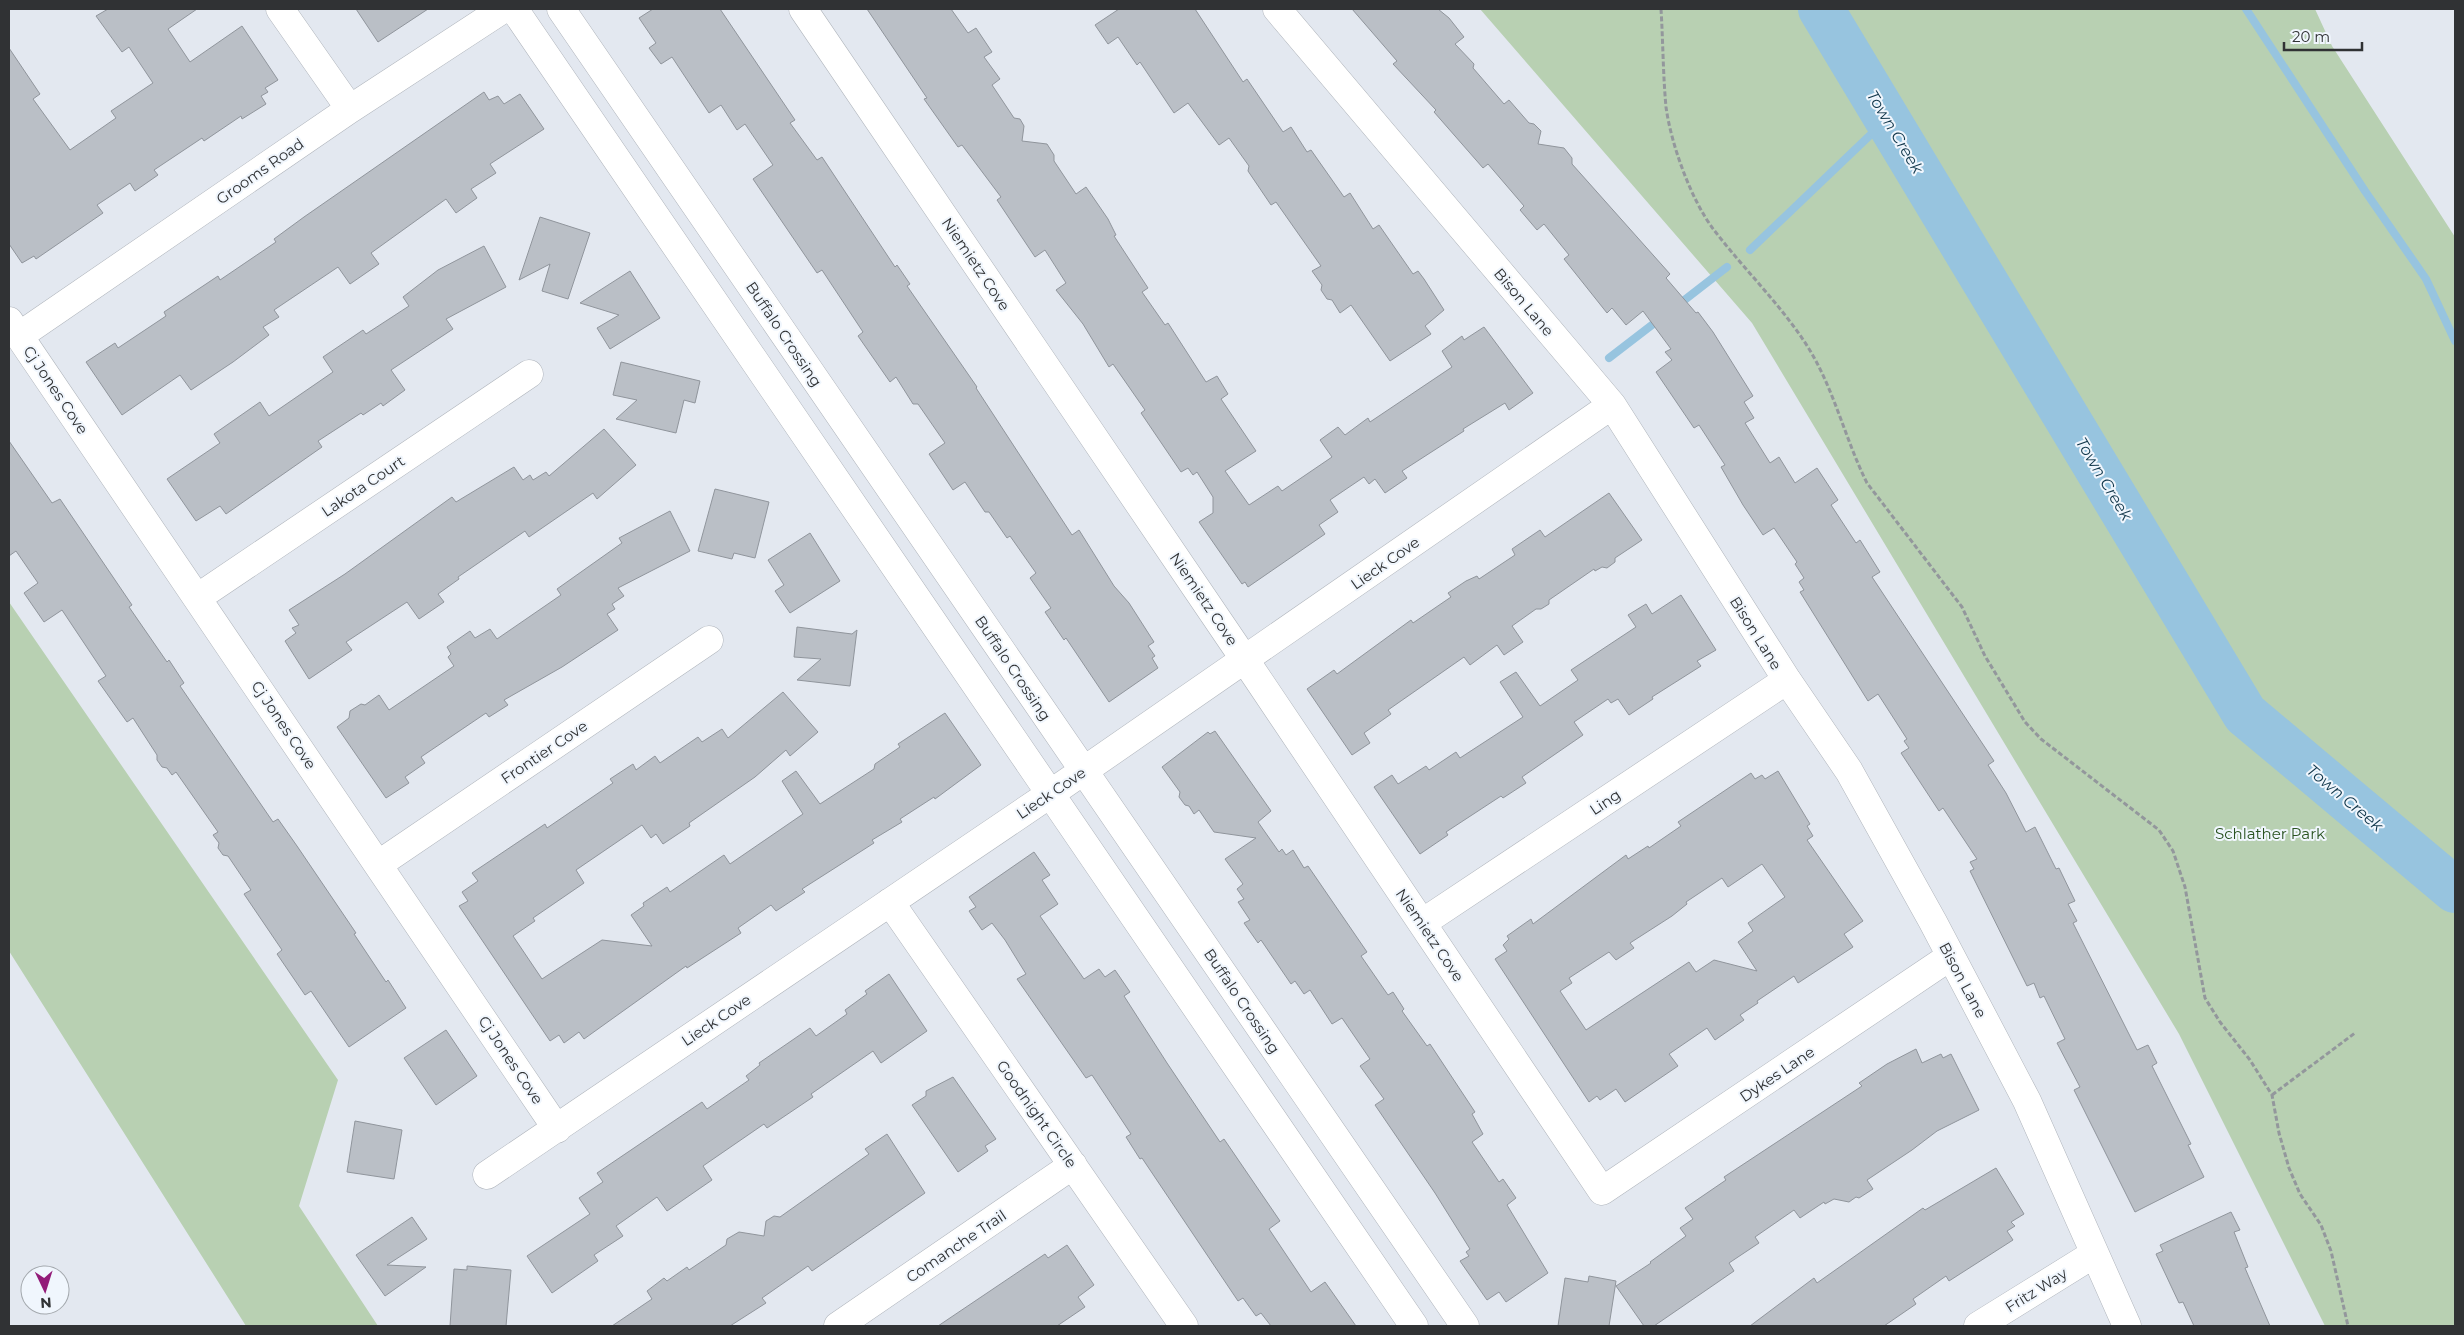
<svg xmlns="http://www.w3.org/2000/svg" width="2464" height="1335" viewBox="0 0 2464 1335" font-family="Montserrat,sans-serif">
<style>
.green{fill:#b8d0b2}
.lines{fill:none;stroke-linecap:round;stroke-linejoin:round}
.stream{stroke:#97c4df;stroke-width:8}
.river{stroke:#97c4df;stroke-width:46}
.building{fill:#babfc6;stroke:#90959c;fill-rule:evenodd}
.minor-casing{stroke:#b0b5bc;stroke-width:29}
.path{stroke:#93979c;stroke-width:3;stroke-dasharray:5 2.5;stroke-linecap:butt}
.minor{stroke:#fff;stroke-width:28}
.labels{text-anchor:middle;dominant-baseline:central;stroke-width:4;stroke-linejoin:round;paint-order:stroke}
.street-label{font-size:15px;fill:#303234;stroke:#f0f6fd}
.park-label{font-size:15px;fill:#28521f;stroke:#f0f6fd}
.water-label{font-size:16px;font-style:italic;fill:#10364a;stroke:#f0f6fd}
</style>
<rect width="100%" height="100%" fill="#e3e8f0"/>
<path class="green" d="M 1480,9 L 2315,9 L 2332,46 L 2455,237 L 2455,1326 L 2325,1326 L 2179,1034 L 1752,323 Z
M 9,602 L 338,1080 L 299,1206 L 378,1326 L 246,1326 L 9,951 Z"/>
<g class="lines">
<path class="stream" d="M 2246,9 L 2365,191 L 2426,279 L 2455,341
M 1750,250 L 1887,119
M 1678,305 L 1727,267
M 1609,358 L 1661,318"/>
<path class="river" d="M 1821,9 L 2245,714 L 2455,890"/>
</g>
<path class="building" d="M 108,9 L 197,9 L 168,29 L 190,62 L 242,26 L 278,80 L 265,88 L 268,92 L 261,96 L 266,104 L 242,119 L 241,116 L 204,141 L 202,138 L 154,170 L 158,175 L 135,191 L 130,183 L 97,205 L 103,213 L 36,259 L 34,256 L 22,263 L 9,244 L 9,48 L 40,94 L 33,99 L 70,150 L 116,118 L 111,111 L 153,83 L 129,47 L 122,52 L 96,16 Z
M 356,9 L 428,9 L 378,42 Z
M 653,9 L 720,9 L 795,120 L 790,123 L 817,160 L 822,157 L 895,267 L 897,265 L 910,284 L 907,286 L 977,387 L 976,388 L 1072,535 L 1079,530 L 1114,586 L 1129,603 L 1154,642 L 1148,646 L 1155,656 L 1152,658 L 1158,668 L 1109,702 L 1066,638 L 1064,640 L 1045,612 L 1051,608 L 1030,578 L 1036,573 L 1010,536 L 1007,538 L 989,512 L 985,512 L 965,482 L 953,490 L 929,454 L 945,443 L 918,404 L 913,404 L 896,377 L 890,382 L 858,336 L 863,332 L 822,270 L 817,273 L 753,179 L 773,165 L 745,124 L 737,130 L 721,105 L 709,113 L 672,57 L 661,64 L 649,48 L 656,43 L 639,18 Z
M 867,9 L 951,9 L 968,33 L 976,28 L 992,52 L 984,57 L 1000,79 L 992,85 L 1014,118 L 1020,119 L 1024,126 L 1022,141 L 1047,144 L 1054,155 L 1054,161 L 1076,194 L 1086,187 L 1108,219 L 1116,235 L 1114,236 L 1148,288 L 1142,292 L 1165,325 L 1168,323 L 1206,382 L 1217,376 L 1228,394 L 1221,399 L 1256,451 L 1225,471 L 1249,505 L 1278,486 L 1282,491 L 1332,457 L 1320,440 L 1338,427 L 1345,435 L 1368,418 L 1370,422 L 1452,367 L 1442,351 L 1462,336 L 1464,340 L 1484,327 L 1533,393 L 1509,410 L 1505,403 L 1463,429 L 1464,431 L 1402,471 L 1407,478 L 1385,493 L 1375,479 L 1369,484 L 1364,477 L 1330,500 L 1338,512 L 1319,525 L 1325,534 L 1248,587 L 1245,582 L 1242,584 L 1199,522 L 1213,513 L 1213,497 L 1197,472 L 1193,475 L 1188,468 L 1181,472 L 1141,413 L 1145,410 L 1113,364 L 1109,367 L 1083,324 L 1056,290 L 1066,283 L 1045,250 L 1035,257 L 997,200 L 1001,197 L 962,145 L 958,147 L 924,99 L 927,98 Z
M 1119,9 L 1195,9 L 1243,82 L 1247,79 L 1283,132 L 1291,127 L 1307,152 L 1311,150 L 1344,197 L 1350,193 L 1373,229 L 1379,225 L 1413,274 L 1418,271 L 1424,279 L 1444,310 L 1425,326 L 1431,334 L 1390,361 L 1351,305 L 1340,313 L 1332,300 L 1327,299 L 1321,290 L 1322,285 L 1312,271 L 1321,266 L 1276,202 L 1271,205 L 1248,171 L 1249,166 L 1229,138 L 1219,145 L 1188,103 L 1174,113 L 1140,62 L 1137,65 L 1118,37 L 1108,44 L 1095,25 Z
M 1352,9 L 1438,9 L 1449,18 L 1464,37 L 1455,44 L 1474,64 L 1473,68 L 1504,104 L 1509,100 L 1529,123 L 1534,124 L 1541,131 L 1538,144 L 1564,148 L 1572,158 L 1572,164 L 1670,274 L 1666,278 L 1696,313 L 1698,312 L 1713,332 L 1753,396 L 1744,402 L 1754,418 L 1745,423 L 1770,463 L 1779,457 L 1795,483 L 1817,468 L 1838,500 L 1831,505 L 1856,543 L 1860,540 L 1880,572 L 1872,577 L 1994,761 L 1988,765 L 2006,793 L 2026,832 L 2035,827 L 2056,869 L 2059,868 L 2075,901 L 2068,904 L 2077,921 L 2073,923 L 2137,1050 L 2148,1045 L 2157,1063 L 2152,1066 L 2191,1144 L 2188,1145 L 2204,1177 L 2135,1212 L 2074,1090 L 2080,1087 L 2057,1043 L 2065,1039 L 2044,996 L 2040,998 L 2034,983 L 2027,986 L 1970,871 L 1974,869 L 1970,862 L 1977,859 L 1943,808 L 1939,811 L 1901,753 L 1909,748 L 1904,741 L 1907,739 L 1878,694 L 1868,701 L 1800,592 L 1804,590 L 1799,582 L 1804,578 L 1795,564 L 1797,562 L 1774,528 L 1763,535 L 1743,505 L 1721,467 L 1725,465 L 1699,425 L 1694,428 L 1656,372 L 1672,360 L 1665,352 L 1671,349 L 1643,311 L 1626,325 L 1612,308 L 1607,313 L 1564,259 L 1569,255 L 1544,224 L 1537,230 L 1520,210 L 1524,206 L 1488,164 L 1483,168 L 1434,112 L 1436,110 L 1393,64 L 1397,61 Z
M 484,92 L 489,100 L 498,96 L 504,104 L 520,94 L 544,129 L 490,164 L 496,173 L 471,189 L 477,198 L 456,213 L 446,199 L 371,253 L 379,264 L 350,284 L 338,267 L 274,310 L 279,317 L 263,327 L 269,335 L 233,362 L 191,390 L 180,375 L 122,415 L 86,362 L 115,343 L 118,348 L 166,316 L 164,312 L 218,276 L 220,280 L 276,242 L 274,239 L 304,217 Z
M 540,217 L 590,233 L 568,299 L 542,291 L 550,264 L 519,280 Z
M 484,246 L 506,287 L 446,319 L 453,329 L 391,370 L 405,390 L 383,406 L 381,403 L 363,415 L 361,413 L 318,441 L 322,447 L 226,514 L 220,506 L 196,521 L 167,479 L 220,443 L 214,434 L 260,402 L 269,416 L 333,372 L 323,357 L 363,330 L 366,334 L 409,306 L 403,297 L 438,270 Z
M 630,271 L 660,318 L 610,349 L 597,328 L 619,315 L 580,303 Z
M 621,362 L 700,381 L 695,403 L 684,400 L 676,433 L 616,419 L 637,400 L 613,395 Z
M 604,429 L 636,465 L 597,499 L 593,493 L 529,537 L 525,531 L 458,577 L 459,579 L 438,594 L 444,602 L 419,619 L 407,602 L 346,642 L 352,650 L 309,679 L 285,641 L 296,633 L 292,628 L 299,625 L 289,610 L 345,574 L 452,497 L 456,502 L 514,467 L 523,480 L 530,475 L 533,480 L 546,472 L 549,476 Z
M 9,441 L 52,503 L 60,499 L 132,605 L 129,607 L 167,662 L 169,660 L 184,683 L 180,686 L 273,822 L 278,819 L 297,846 L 356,933 L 354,934 L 386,982 L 388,980 L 406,1008 L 349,1047 L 311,991 L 305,995 L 277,954 L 282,950 L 244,894 L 251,890 L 228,856 L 223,855 L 218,848 L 219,843 L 213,835 L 218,832 L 176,772 L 172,775 L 167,768 L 162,767 L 157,760 L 157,755 L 133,718 L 127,722 L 98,681 L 106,676 L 62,610 L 44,622 L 24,593 L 38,583 L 16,551 L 9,556 Z
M 715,489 L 769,502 L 755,558 L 734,553 L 732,559 L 698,551 Z
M 1609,493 L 1642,540 L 1615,558 L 1615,562 L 1607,568 L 1602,567 L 1595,571 L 1594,569 L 1549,600 L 1549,604 L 1541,609 L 1536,609 L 1512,626 L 1523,642 L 1504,655 L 1497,645 L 1470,665 L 1464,657 L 1388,710 L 1391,714 L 1364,733 L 1370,743 L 1352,755 L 1307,689 L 1334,670 L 1337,674 L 1411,620 L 1413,623 L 1451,597 L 1448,593 L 1466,581 L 1477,576 L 1479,579 L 1515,555 L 1512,549 L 1540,530 L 1545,537 Z
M 670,511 L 690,551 L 618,588 L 624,596 L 612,604 L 615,609 L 607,614 L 618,630 L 562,667 L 504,700 L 508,705 L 489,717 L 486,713 L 421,757 L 425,763 L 405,777 L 409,783 L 386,798 L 337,727 L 349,718 L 350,711 L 361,704 L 365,705 L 379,695 L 389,710 L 454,666 L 448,657 L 451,654 L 447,647 L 470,631 L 475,638 L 490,629 L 497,639 L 561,595 L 557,589 L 622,543 L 619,538 Z
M 810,533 L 840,581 L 790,613 L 775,591 L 784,585 L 768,560 Z
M 1681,595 L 1716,650 L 1697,661 L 1701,666 L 1652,697 L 1653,699 L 1629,715 L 1618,699 L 1611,703 L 1608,699 L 1574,722 L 1583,735 L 1522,777 L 1526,783 L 1503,798 L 1501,796 L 1446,832 L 1448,835 L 1420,854 L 1374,787 L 1392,775 L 1398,784 L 1426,766 L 1429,770 L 1456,752 L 1460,758 L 1523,717 L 1500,682 L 1516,672 L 1540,706 L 1578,680 L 1571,670 L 1636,627 L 1628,615 L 1646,604 L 1652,614 Z
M 797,627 L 852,634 L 857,630 L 850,686 L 797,680 L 821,659 L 794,657 Z
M 783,692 L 818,732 L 790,756 L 786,750 L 755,777 L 689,823 L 690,826 L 663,844 L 656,834 L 651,838 L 642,825 L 576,870 L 584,883 L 533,918 L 535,921 L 513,936 L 542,979 L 602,940 L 652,946 L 631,915 L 644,906 L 643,903 L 667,887 L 670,892 L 724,855 L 730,864 L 803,814 L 782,781 L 796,771 L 820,804 L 874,769 L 875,764 L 900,747 L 898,744 L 945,713 L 981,765 L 935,799 L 934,797 L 900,819 L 902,822 L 872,840 L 874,843 L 802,889 L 805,892 L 776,911 L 771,905 L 738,928 L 741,933 L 687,968 L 686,966 L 584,1039 L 579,1032 L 564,1043 L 559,1035 L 550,1041 L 459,906 L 468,901 L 462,892 L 478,881 L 472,873 L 545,824 L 547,828 L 613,783 L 610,779 L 633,764 L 636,770 L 655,756 L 660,763 L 698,737 L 702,742 L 722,729 L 728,738 Z
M 1215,731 L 1271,811 L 1258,822 L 1279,852 L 1282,849 L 1286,855 L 1293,850 L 1304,868 L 1308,866 L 1367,952 L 1361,956 L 1388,995 L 1393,992 L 1404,1009 L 1402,1011 L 1427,1046 L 1430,1044 L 1475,1112 L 1472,1114 L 1483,1134 L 1472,1142 L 1499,1182 L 1503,1179 L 1516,1198 L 1507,1205 L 1548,1273 L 1506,1302 L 1499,1292 L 1487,1300 L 1460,1261 L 1469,1256 L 1466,1252 L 1470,1249 L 1435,1193 L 1375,1105 L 1384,1099 L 1360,1066 L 1370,1059 L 1342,1018 L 1332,1024 L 1310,990 L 1304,994 L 1295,981 L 1291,984 L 1261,940 L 1258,943 L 1244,923 L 1250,920 L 1238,902 L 1244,899 L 1237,889 L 1243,884 L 1225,859 L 1256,838 L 1214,832 L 1199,810 L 1194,814 L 1189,806 L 1185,805 L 1179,797 L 1180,792 L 1162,767 L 1208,732 L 1210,734 Z
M 1778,771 L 1810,824 L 1807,826 L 1813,836 L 1807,840 L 1863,921 L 1844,934 L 1853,947 L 1798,983 L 1794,976 L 1757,1001 L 1758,1003 L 1740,1015 L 1744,1020 L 1715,1040 L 1707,1028 L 1669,1054 L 1678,1066 L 1625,1102 L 1616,1089 L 1600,1100 L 1597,1096 L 1589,1102 L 1495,959 L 1507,951 L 1503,945 L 1509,939 L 1507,936 L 1531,919 L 1533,924 L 1626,855 L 1628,859 L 1648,846 L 1649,848 L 1681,826 L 1678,822 L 1751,773 L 1755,779 L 1762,775 L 1765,779 ZM 1762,864 L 1785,897 L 1748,923 L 1753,931 L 1738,942 L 1757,971 L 1714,960 L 1696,972 L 1689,962 L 1586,1030 L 1560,991 L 1572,983 L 1569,978 L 1609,952 L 1616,960 L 1634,948 L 1630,943 L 1672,916 L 1687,904 L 1686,902 L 1722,878 L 1728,887 Z
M 1034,852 L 1050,875 L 1042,880 L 1058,904 L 1040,916 L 1084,979 L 1099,969 L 1105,977 L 1115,970 L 1130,992 L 1124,996 L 1167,1063 L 1220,1142 L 1224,1139 L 1280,1221 L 1269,1229 L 1311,1292 L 1325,1282 L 1356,1326 L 1271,1326 L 1261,1313 L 1256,1316 L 1243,1298 L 1238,1301 L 1142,1158 L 1140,1159 L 1126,1137 L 1131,1134 L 1092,1075 L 1086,1078 L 1017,979 L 1026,974 L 1005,940 L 992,923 L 982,930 L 969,911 L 976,907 L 969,897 Z
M 889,974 L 927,1031 L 881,1063 L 873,1051 L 811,1094 L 813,1097 L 767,1128 L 764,1124 L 703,1166 L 712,1180 L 667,1211 L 657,1197 L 616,1226 L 623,1236 L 594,1255 L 598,1261 L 552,1293 L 527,1256 L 590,1214 L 579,1198 L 603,1182 L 597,1173 L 702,1102 L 707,1109 L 749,1080 L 746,1076 L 760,1065 L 759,1063 L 810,1028 L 816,1036 L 847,1014 L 845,1010 L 867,994 L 865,991 Z
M 446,1030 L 477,1076 L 436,1105 L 404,1058 Z
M 1916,1049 L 1922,1063 L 1941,1054 L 1943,1058 L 1951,1054 L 1979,1110 L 1937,1131 L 1912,1150 L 1867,1180 L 1873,1189 L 1859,1198 L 1856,1197 L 1849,1202 L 1834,1199 L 1825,1204 L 1824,1202 L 1800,1218 L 1794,1210 L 1755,1237 L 1759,1243 L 1729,1263 L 1734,1271 L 1654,1326 L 1644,1326 L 1616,1286 L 1651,1263 L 1650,1262 L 1686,1236 L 1680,1228 L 1693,1219 L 1685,1208 L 1726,1180 L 1724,1177 L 1862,1086 L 1859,1083 L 1887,1064 Z
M 953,1077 L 996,1139 L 985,1146 L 988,1151 L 958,1172 L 912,1105 L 926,1096 L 926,1091 Z
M 355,1121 L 402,1130 L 394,1179 L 347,1172 Z
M 887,1134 L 925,1193 L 812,1271 L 808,1266 L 762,1298 L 766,1303 L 730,1326 L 612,1326 L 652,1299 L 647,1291 L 664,1278 L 667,1281 L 687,1267 L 689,1270 L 726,1245 L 727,1239 L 739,1232 L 764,1236 L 766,1221 L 774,1216 L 780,1217 L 869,1154 L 865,1149 Z
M 1996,1168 L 2024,1214 L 2011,1222 L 2015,1226 L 2007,1231 L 2013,1240 L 1949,1281 L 1946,1276 L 1913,1299 L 1916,1304 L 1884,1326 L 1750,1326 L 1814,1278 L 1817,1283 L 1923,1208 L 1925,1210 Z
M 2231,1212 L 2240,1230 L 2234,1232 L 2248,1267 L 2245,1268 L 2270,1326 L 2194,1326 L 2183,1302 L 2179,1303 L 2156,1254 L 2163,1251 L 2160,1245 Z
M 412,1217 L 427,1239 L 387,1265 L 426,1267 L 385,1296 L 356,1255 Z
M 1067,1245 L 1094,1285 L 1078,1297 L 1085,1307 L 1057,1326 L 938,1326 L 1045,1254 L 1048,1258 Z
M 467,1266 L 511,1270 L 506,1326 L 450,1326 L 454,1269 L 467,1270 Z
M 1589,1276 L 1616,1281 L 1609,1326 L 1558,1326 L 1565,1278 L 1588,1282 Z"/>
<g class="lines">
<g class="minor-casing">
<path id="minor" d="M 280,9 L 350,109
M 514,9 L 1414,1326
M 561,9 L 1465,1326
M 803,9 L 1245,660 L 1602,1191 L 1951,956
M 1277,9 L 1612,405 L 1787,680 L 1849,771 L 1933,922 L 2027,1101 L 2127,1326
M 9,321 L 557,1129
M 19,336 L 350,109 L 503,9
M 197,598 L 529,374
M 379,864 L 709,640
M 890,902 L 1184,1326
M 1422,923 L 1787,680
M 487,1175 L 1050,794 L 1612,405
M 838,1326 L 1073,1165
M 1978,1326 L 2094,1254"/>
</g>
<path class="path" d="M 1661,9 C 1663,41 1663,75 1666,107 C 1671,144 1691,200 1714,230 C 1743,268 1778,302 1804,341 C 1833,384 1844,437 1867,483 L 1962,607 L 1985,656 L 2025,722 L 2041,739 L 2159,830 L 2173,851 L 2185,887 L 2205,998 L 2220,1022 L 2250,1060 L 2272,1095 L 2279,1133 L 2289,1168 L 2300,1194 L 2321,1225 L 2331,1251 L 2348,1326
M 2272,1095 L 2355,1033"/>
<use href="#minor" class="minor"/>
</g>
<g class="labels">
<g class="street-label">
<text transform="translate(260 171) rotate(-35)">Grooms Road</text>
<text transform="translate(976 264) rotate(56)">Niemietz Cove</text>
<text transform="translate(1524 302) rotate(50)">Bison Lane</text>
<text transform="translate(784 334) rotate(56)">Buffalo Crossing</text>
<text transform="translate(56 390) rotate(56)">Cj Jones Cove</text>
<text transform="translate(363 486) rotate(-34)">Lakota Court</text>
<text transform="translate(1385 563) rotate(-35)">Lieck Cove</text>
<text transform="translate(1204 599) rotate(56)">Niemietz Cove</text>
<text transform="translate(1756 633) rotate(58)">Bison Lane</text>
<text transform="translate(1013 668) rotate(56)">Buffalo Crossing</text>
<text transform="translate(284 725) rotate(56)">Cj Jones Cove</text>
<text transform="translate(544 752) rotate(-34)">Frontier Cove</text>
<text transform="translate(1051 793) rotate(-34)">Lieck Cove</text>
<text transform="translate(1605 802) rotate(-34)">Ling</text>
<text transform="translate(1430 935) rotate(56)">Niemietz Cove</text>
<text transform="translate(1963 980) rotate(62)">Bison Lane</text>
<text transform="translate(1242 1001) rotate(56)">Buffalo Crossing</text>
<text transform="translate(716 1020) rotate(-34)">Lieck Cove</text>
<text transform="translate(511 1060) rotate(56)">Cj Jones Cove</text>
<text transform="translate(1777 1074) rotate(-34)">Dykes Lane</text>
<text transform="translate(1037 1114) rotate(55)">Goodnight Circle</text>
<text transform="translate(956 1246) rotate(-34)">Comanche Trail</text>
<text transform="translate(2036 1290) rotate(-32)">Fritz Way</text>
</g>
<g class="park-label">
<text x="2270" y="833">Schlather Park</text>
</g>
<g class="water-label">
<text transform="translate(1895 132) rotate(59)">Town Creek</text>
<text transform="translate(2104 479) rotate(59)">Town Creek</text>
<text transform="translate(2345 798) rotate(40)">Town Creek</text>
</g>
</g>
<rect width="2464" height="1335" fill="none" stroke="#303234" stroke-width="20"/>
<g transform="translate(45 1290) rotate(176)"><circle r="24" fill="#f0f6fd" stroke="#a3a8ad"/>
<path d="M0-4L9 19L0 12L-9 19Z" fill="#931c79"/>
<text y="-8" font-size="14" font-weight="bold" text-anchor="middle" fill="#303234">N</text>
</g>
<path d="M2284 42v8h78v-8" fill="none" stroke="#303234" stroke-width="2.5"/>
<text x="2292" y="42" font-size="15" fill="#303234" stroke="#f0f6fd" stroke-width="4" paint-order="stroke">20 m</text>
</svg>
